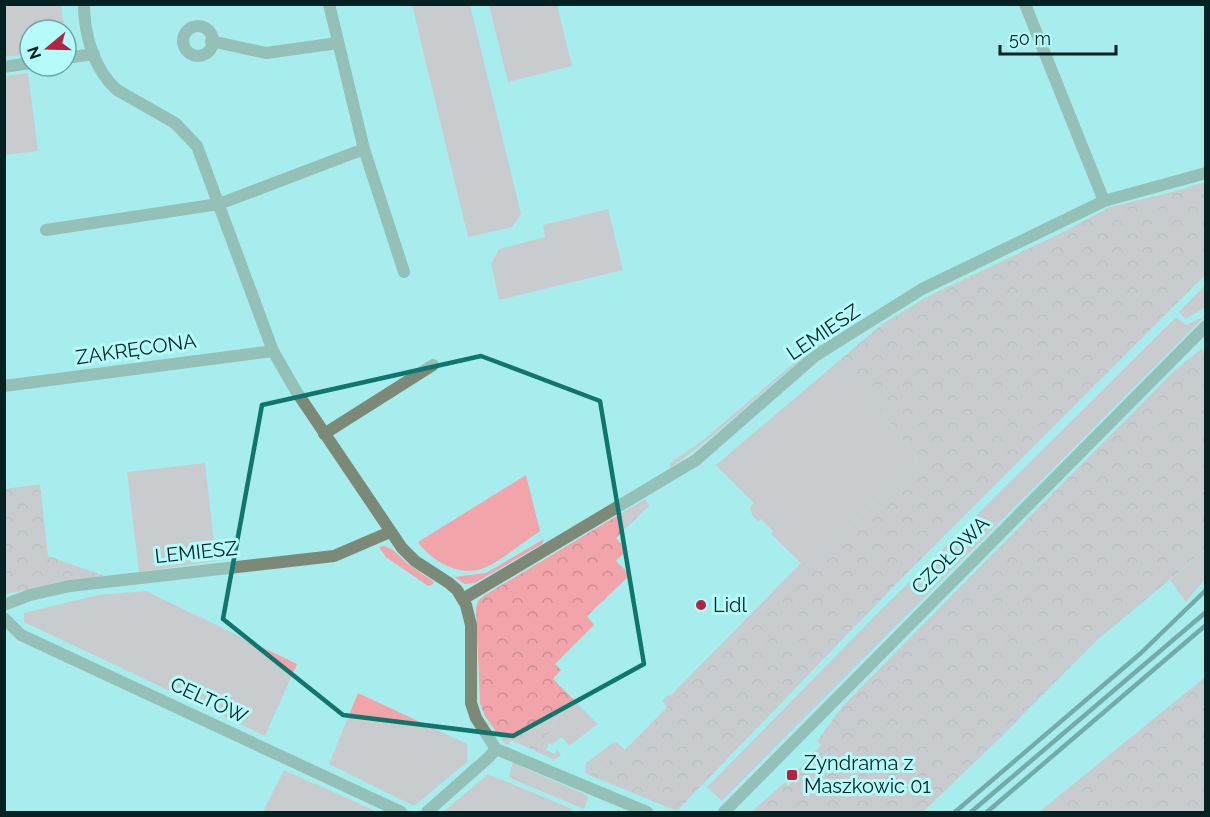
<svg xmlns="http://www.w3.org/2000/svg" width="1210" height="817" viewBox="0 0 1210 817" font-family="Raleway,sans-serif">
<style>
.grass{fill:#f1a5aa}
.forest{fill:url(#forest-crowns)}
.lines{fill:none;stroke-linecap:round;stroke-linejoin:round}
.minor{stroke:#7c8976;stroke-width:12}
.tertiary{stroke:#7c8976;stroke-width:12}
.rail{stroke:#335b5b;stroke-width:4.5}
.marked{fill:none;stroke:#0f766e;stroke-width:4.5;stroke-linejoin:round}
.poi-dot{fill:#b52343;stroke:#b5fbfa;stroke-width:2}
.labels{text-anchor:middle;dominant-baseline:central;stroke-width:6;stroke-linejoin:round;paint-order:stroke}
.street-label{font-size:20px;fill:#052222;stroke:#b5fbfa}
.poi-label{font-size:20px;fill:#052222;stroke:#b5fbfa;text-anchor:start}
</style>
<defs>
<pattern id="forest-crowns" width="20" height="18" patternUnits="userSpaceOnUse" patternTransform="scale(1.5)"><rect width="20" height="18" fill="#f1a5aa"/><path d="M2 6a3 3 0 1 1 6 0M12 15a3 3 0 1 1 6 0" fill="none" stroke="#cd8e92"/></pattern>
</defs>
<rect width="100%" height="100%" fill="#a8eded"/>
<path class="grass" d="M 4,5 L 61,5 L 62,16 L 69,38 L 66,43 L 66,30 L 30,30 L 30,54 L 5,57 Z
M 412,5 L 470,5 L 521,214 L 512,227 L 468,237 Z
M 489,5 L 557,5 L 572,66 L 508,82 Z
M 28,73 L 38,151 L 5,155 L 5,76 Z
M 608,209 L 623,270 L 499,300 L 491,264 L 499,249 L 545,237 L 543,225 Z
M 1205,285 L 1205,302 L 1203,305 L 1205,307 L 1186,319 L 1179,312 Z
M 1205,316 L 722,801 L 707,787 L 879,612 L 1176,317 L 1186,325 Z
M 815,345 L 821,345 C 768,384 724,431 670,468 L 670,463 L 702,441 Z
M 841,359 L 919,461 L 811,561 L 668,707 L 662,701 L 670,694 L 671,695 L 801,563 L 771,534 L 773,531 L 761,519 L 758,522 L 752,515 L 750,507 L 754,503 L 716,465 Z
M 205,463 L 216,561 L 139,572 L 127,472 Z
M 526,475 L 540,531 C 524,542 500,561 484,568 C 460,578 430,560 418,542 Z
M 544,539 L 542,544 L 475,583 L 465,584 L 454,577 L 486,573 Z
M 384,546 L 393,550 L 408,564 L 434,582 L 432,585 L 428,586 L 386,557 L 379,547 Z
M 1205,550 L 1205,579 L 1186,602 L 1170,580 Z
M 146,591 L 297,664 L 265,736 L 24,622 L 24,613 L 98,595 Z
M 358,693 L 467,744 L 467,762 L 414,806 L 329,764 Z
M 571,697 L 598,724 L 569,746 L 562,737 L 553,743 L 554,745 L 549,743 L 546,750 L 555,754 L 557,749 L 561,755 L 554,760 L 542,754 C 548,733 557,714 571,697 Z
M 614,742 L 618,743 L 625,750 L 589,775 L 585,772 L 586,763 Z
M 513,763 L 586,795 L 588,799 L 584,809 L 510,778 L 509,775 Z
M 284,770 L 378,812 L 263,812 Z
M 488,774 L 572,809 L 570,812 L 443,812 Z"/>
<path class="forest" d="M 1205,182 L 1205,275 L 895,585 L 677,811 L 589,775 L 625,750 L 811,561 L 919,461 L 841,359 L 881,325 L 927,297 L 1059,234 L 1110,207 L 1172,192 Z
M 1202,348 L 1206,357 L 1205,550 L 1095,642 L 1004,734 L 923,812 L 751,812 L 785,782 L 788,786 L 800,774 L 798,770 L 821,745 L 817,741 L 842,707 L 866,682 L 1174,371 Z
M 40,484 L 48,556 L 105,576 L 5,594 L 5,489 Z
M 645,499 L 649,506 L 616,538 L 627,550 L 616,561 L 630,575 L 587,616 L 594,625 L 555,664 L 561,670 L 553,679 L 571,697 C 557,714 548,733 542,754 L 511,740 L 508,745 L 504,743 L 485,716 L 480,703 L 476,607 L 479,600 L 485,595 Z
M 1205,677 L 1205,812 L 1039,812 Z"/>
<g class="lines">
<path class="minor" d="M 84,4 C 84,34 94,70 117,90 L 175,123 L 197,146 L 273,351 L 296,391 L 402,548 L 415,561 L 449,583 L 457,590 L 466,605 L 471,625 L 471,703 L 476,718 L 496,749 L 647,812
M 329,4 L 364,149 L 404,272
M 1025,4 L 1104,201
M183 41a15 15 0 1 1 30 0a15 15 0 1 1-30 0Z
M 211,41 L 266,53 L 338,43
M 66,58 L 94,54
M 4,67 L 30,63
M 46,230 L 219,204 L 364,149
M 4,386 L 273,351
M 324,434 L 433,365
M 463,599 L 696,460 L 815,356 L 922,289 L 1104,201 L 1206,173
M 4,605 L 30,595 L 70,586 L 334,556 L 390,532
M 4,618 L 21,635 L 401,812
M 427,812 L 489,757 L 496,749"/>
<path class="tertiary" d="M 724,812 L 1206,326"/>
<path class="rail" d="M 955,812 L 1141,653 L 1206,590
M 971,812 L 1206,612
M 987,812 L 1206,625"/>
</g>
<path d="M0 0H1210V817H0ZM 481,356 L 600,401 L 644,664 L 513,736 L 343,715 L 223,619 L 262,405 Z" fill="#a8eded" fill-opacity=".55" fill-rule="evenodd"/>
<path class="marked" d="M 481,356 L 600,401 L 644,664 L 513,736 L 343,715 L 223,619 L 262,405 Z"/>
<g class="poi-dot">
<circle cx="701" cy="605" r="6"/>
<rect x="786" y="769" width="12" height="12" rx="3"/>
</g>
<g class="labels">
<g class="street-label">
<text transform="translate(823 332) rotate(-34)">LEMIESZ</text>
<text transform="translate(136 349) rotate(-8)">ZAKRĘCONA</text>
<text transform="translate(196 552) rotate(-6)">LEMIESZ</text>
<text transform="translate(950 555) rotate(-45)">CZOŁOWA</text>
<text transform="translate(209 700) rotate(25)">CELTÓW</text>
</g>
<g class="poi-label">
<text x="713" y="605">Lidl</text>
<text x="804" y="763">Zyndrama z<tspan x="804" dy="23">Maszkowic 01</tspan></text>
</g>
</g>
<rect width="1210" height="817" fill="none" stroke="#052222" stroke-width="12"/>
<g transform="translate(48 48) rotate(251)"><circle r="28" fill="#b5fbfa" stroke="#6fa4a4" stroke-width="1.5"/>
<path d="M0-4.5L10 22L0 15L-10 22Z" fill="#b52343"/>
<text y="-9" font-size="16" font-weight="bold" text-anchor="middle" fill="#052222">N</text>
</g>
<path d="M1000 45v9h116v-9" fill="none" stroke="#052222" stroke-width="3"/>
<text x="1009" y="45" font-size="18" fill="#052222" stroke="#b5fbfa" stroke-width="4.5" paint-order="stroke">50 m</text>
</svg>
